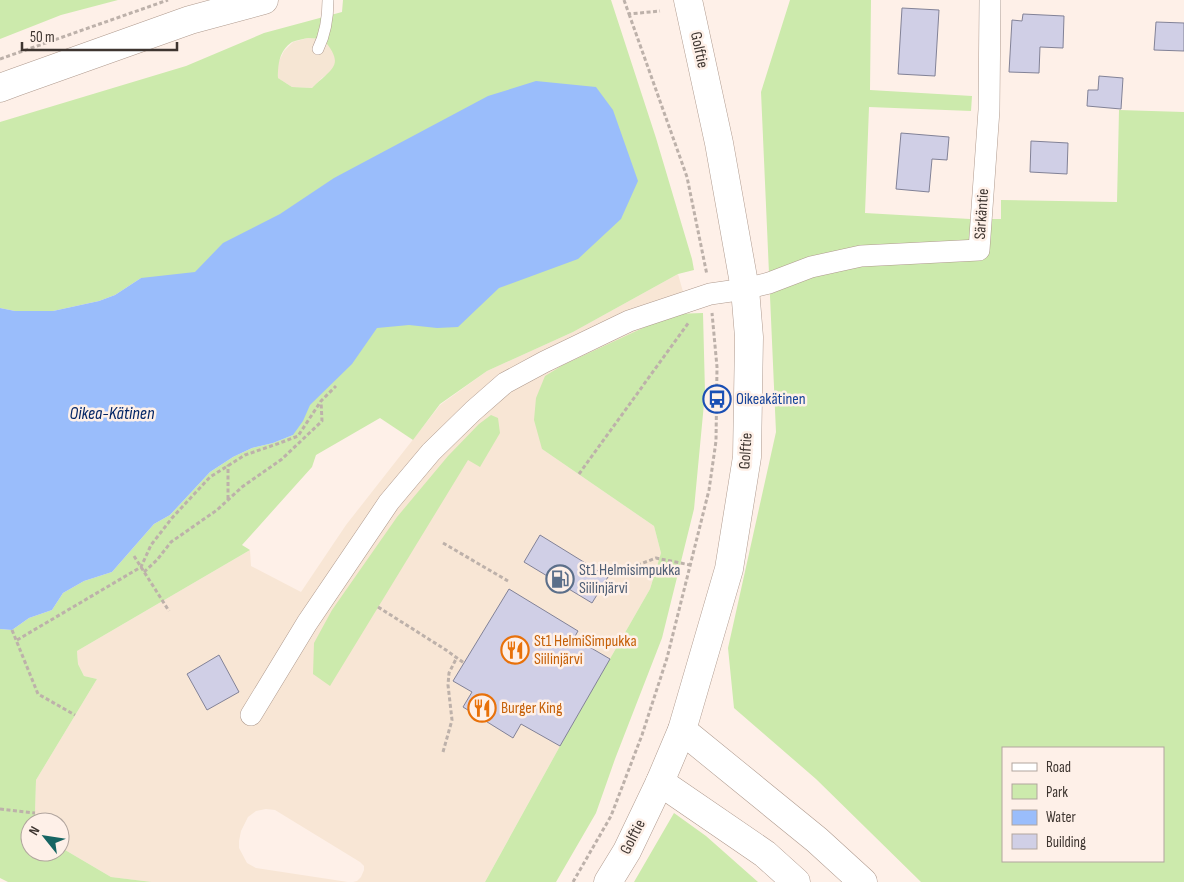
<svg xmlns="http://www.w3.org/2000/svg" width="1184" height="882" viewBox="0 0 1184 882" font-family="'Sofia Sans Condensed',sans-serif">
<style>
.commercial{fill:#f8e6d5}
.industrial{fill:#f6e6d4}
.green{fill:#cceaac;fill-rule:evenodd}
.water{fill:#9abdfb}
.building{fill:#d0cfe6;stroke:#828297}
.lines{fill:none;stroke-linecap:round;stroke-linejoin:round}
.lane-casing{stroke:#af9a8e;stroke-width:12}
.street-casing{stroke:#af9a8e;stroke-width:22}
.secondary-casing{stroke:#af9a8e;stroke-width:29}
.highway-casing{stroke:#af9a8e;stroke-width:29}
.path{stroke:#bdb1aa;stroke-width:3;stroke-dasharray:4 2.5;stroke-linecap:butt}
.lane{stroke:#fff;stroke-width:11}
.street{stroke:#fff;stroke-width:21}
.secondary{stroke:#fff;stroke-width:28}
.highway{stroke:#fff;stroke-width:28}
.labels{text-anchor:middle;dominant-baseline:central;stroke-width:5;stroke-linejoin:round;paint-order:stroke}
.street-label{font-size:16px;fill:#3e3530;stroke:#fef0e8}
.transit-label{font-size:16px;fill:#164399;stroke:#fef0e8;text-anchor:start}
.service-label{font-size:16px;fill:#4e5e75;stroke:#fef0e8;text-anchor:start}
.food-label{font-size:16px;fill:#c56008;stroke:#fef0e8;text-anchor:start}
.water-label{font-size:18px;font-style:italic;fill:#042666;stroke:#fef0e8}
</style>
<rect width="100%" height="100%" fill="#fef0e8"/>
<path class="commercial" d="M 678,274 L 689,313 L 673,314 L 542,449 L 654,526 L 661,553 L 650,589 L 560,746 L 485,882 L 353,882 L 357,881 L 361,877 L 364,870 L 364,866 L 360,862 L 275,810 L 266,809 L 256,811 L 248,817 L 241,831 L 239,841 L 239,848 L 247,863 L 256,868 L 348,882 L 152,882 L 111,877 L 60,847 L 60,822 L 37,822 L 35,813 L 36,780 L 97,679 L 84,676 L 78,664 L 77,651 L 250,550 L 251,566 L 301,592 L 346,525 L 440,405 L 487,371 L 573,332 Z"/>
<path class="industrial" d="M 308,38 L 323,39 L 332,49 L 336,60 L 333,70 L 322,78 L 312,88 L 292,87 L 278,78 L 278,63 L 284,51 L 293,42 Z"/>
<path class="green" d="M 0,0 L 118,0 L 61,15 L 0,39 Z
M 343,0 L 611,0 L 656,138 L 692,259 L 694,270 L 678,274 L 573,332 L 487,371 L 440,404 L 413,440 L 380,418 L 316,455 L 312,467 L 242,545 L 250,550 L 77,651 L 78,664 L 84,676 L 97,679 L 36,780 L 35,813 L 37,822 L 30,822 L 30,852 L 60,852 L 60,847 L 111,877 L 152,882 L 8,882 L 0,878 L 0,629 L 12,630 L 29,618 L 52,610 L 63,593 L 84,581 L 112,572 L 154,524 L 170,515 L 210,472 L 233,457 L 252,448 L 273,443 L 293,435 L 141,278 L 115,295 L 99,301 L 53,311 L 15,311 L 0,308 L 0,122 L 186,66 L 264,33 L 342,12 ZM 308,38 L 323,39 C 346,66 332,68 312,88 L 292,87 L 278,78 C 278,64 279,51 292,42 C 297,40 303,39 308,38 Z
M 790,0 L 871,0 L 870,90 L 972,96 L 971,111 L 869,107 L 865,213 L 970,219 L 1001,219 L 1001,200 L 1117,202 L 1119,110 L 1184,112 L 1184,882 L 921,882 L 816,779 L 734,708 L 728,648 L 776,432 L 761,92 ZM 1003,748 L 1163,748 L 1163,861 L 1003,861 Z
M 703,313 L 705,393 L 694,509 L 662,638 L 615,759 L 596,813 L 556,882 L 485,882 L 560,746 L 650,589 L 661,553 L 654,526 L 542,449 L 534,420 L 536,398 L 545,376 L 563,365 L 673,314 Z
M 491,415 L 498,418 L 500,433 L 480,467 L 468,460 L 330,686 L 313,674 L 314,643 L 332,610 L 397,517 L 448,456 L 479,424 Z
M 674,813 L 706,836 L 758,882 L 634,882 Z"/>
<path class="water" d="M 536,81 L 596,87 L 613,110 L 638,181 L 621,219 L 578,259 L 499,288 L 458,327 L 437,328 L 409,325 L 377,328 L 352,364 L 310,405 L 303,421 L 293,435 L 273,443 L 252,448 L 233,457 L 210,472 L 170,515 L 154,524 L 112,572 L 84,581 L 63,593 L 52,610 L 29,618 L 12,630 L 0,629 L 0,308 L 15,311 L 53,311 L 99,301 L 115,295 L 141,278 L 195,272 L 223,243 L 280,214 L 334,178 L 488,96 Z"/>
<path class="building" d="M 902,8 L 939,10 L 935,76 L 898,74 Z
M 1023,14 L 1064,16 L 1063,48 L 1040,47 L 1039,73 L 1009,72 L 1012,20 L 1022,21 Z
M 1156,22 L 1184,23 L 1184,51 L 1154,50 Z
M 1099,76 L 1123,78 L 1121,109 L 1087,106 L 1088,90 L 1098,90 Z
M 901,133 L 949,137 L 947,160 L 932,159 L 929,192 L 896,189 Z
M 1031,141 L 1068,143 L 1067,174 L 1030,172 Z
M 540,535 L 608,577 L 592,603 L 524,562 Z
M 509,589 L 578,631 L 574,638 L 610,659 L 560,746 L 521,724 L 513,738 L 463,707 L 472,692 L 453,681 Z
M 219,655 L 239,692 L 207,710 L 187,674 Z"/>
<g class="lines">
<g class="lane-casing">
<path id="lane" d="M 318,49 C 326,33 328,17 328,0"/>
</g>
<g class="street-casing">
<path id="street" d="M 251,715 L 307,623 L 389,502 L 431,452 L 473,411 L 505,383 L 544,362 L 629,321 L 710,294 L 745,289 L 769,283 L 811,267 L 861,256 L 979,250 L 989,110 L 990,0"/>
</g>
<g class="secondary-casing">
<path id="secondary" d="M 0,88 L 16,82 L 190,20 L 264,0
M 608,882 L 627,851 L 660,782 L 682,730 L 729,569 L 747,457 L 749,337 L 745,289 L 719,143 L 688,0"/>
</g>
<g class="highway-casing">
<path id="highway" d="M 682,730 L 817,840 L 863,882
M 660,782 L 765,854 L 796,882"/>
</g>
<path class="path" d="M 624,0 L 629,14 L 660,11
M 629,14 L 687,177 L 707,275
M 0,59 L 168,0
M 579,474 L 689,322
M 228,499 L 228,465
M 443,543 L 508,581
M 134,556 L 169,611
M 625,570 L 656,558 L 690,565
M 144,572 L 157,560 L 171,542 L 217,510 L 242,487 L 282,459 L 322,421 L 321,401
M 378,607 L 446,650 L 464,663
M 12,630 L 38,694 L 75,715
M 17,640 L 141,567 L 151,545 L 172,518 L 210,477 L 245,455 L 280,443 L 298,436 L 321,401 L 336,386
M 443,752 L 452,720 L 448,685 L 449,673 L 457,657
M 0,809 L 35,813
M 573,882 L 611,816 L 642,735 L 667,658 L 709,490 L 716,441 L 717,367 L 712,313"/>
<use href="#lane" class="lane"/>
<use href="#street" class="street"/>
<use href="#secondary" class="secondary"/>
<use href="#highway" class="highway"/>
</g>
<defs>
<g id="bus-ring" transform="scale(1.4375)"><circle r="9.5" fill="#fef0e8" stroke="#1a4fb4" stroke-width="1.5"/><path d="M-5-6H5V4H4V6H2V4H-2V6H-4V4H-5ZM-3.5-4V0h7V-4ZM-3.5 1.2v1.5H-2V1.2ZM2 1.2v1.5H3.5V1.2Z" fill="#1a4fb4"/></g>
<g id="fuel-ring" transform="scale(1.4375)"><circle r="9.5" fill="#fef0e8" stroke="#5c6f8a" stroke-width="1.5"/><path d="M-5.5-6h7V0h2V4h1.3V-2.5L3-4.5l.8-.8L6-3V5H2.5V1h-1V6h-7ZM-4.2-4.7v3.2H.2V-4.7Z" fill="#5c6f8a"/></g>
<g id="restaurant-ring" transform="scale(1.4375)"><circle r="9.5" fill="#fef0e8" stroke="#e8710a" stroke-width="1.5"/><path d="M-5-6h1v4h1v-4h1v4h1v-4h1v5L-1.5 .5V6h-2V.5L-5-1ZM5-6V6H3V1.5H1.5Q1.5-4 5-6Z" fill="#e8710a"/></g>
</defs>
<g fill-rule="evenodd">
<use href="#bus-ring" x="717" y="399"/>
<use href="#fuel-ring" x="560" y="579"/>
<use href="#restaurant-ring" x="515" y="650"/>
<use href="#restaurant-ring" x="482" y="708"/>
</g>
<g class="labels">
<g class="street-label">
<text transform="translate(699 50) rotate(78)">Golftie</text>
<text transform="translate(982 214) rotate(-86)">Särkäntie</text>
<text transform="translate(746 451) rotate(-86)">Golftie</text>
<text transform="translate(633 837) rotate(-63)">Golftie</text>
</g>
<g class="transit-label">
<text x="736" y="399">Oikeakätinen</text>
</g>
<g class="service-label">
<text x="579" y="570">St1 Helmisimpukka<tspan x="579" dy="18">Siilinjärvi</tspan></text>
</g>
<g class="food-label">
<text x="534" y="641">St1 HelmiSimpukka<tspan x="534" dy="18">Siilinjärvi</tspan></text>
<text x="501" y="708">Burger King</text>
</g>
<g class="water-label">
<text x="112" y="413">Oikea-Kätinen</text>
</g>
</g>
<rect x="1002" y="747" width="162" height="115" fill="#fef0e8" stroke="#b1a59e"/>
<rect x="1012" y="763" width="25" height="8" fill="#ffffff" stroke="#b1a59e"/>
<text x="1046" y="772" font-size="15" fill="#3e3530">Road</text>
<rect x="1012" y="784" width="25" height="15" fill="#cceaac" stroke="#b1a59e"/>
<text x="1046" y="797" font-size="15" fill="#3e3530">Park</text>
<rect x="1012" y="810" width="25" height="15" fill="#9abdfb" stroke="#b1a59e"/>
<text x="1046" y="822" font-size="15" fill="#3e3530">Water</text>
<rect x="1012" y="834" width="25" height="15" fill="#d0cfe6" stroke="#b1a59e"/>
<text x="1046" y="847" font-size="15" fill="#3e3530">Building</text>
<g transform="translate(45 837) rotate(300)"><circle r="24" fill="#fef0e8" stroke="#b1a59e"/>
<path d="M0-4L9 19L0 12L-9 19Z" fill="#166563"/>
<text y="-8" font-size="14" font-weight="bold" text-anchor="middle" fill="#3e3530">N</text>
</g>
<path d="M22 42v8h155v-8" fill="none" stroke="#3e3530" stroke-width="2.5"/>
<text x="30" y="42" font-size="15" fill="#3e3530" stroke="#fef0e8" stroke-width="4" paint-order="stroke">50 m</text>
</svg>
